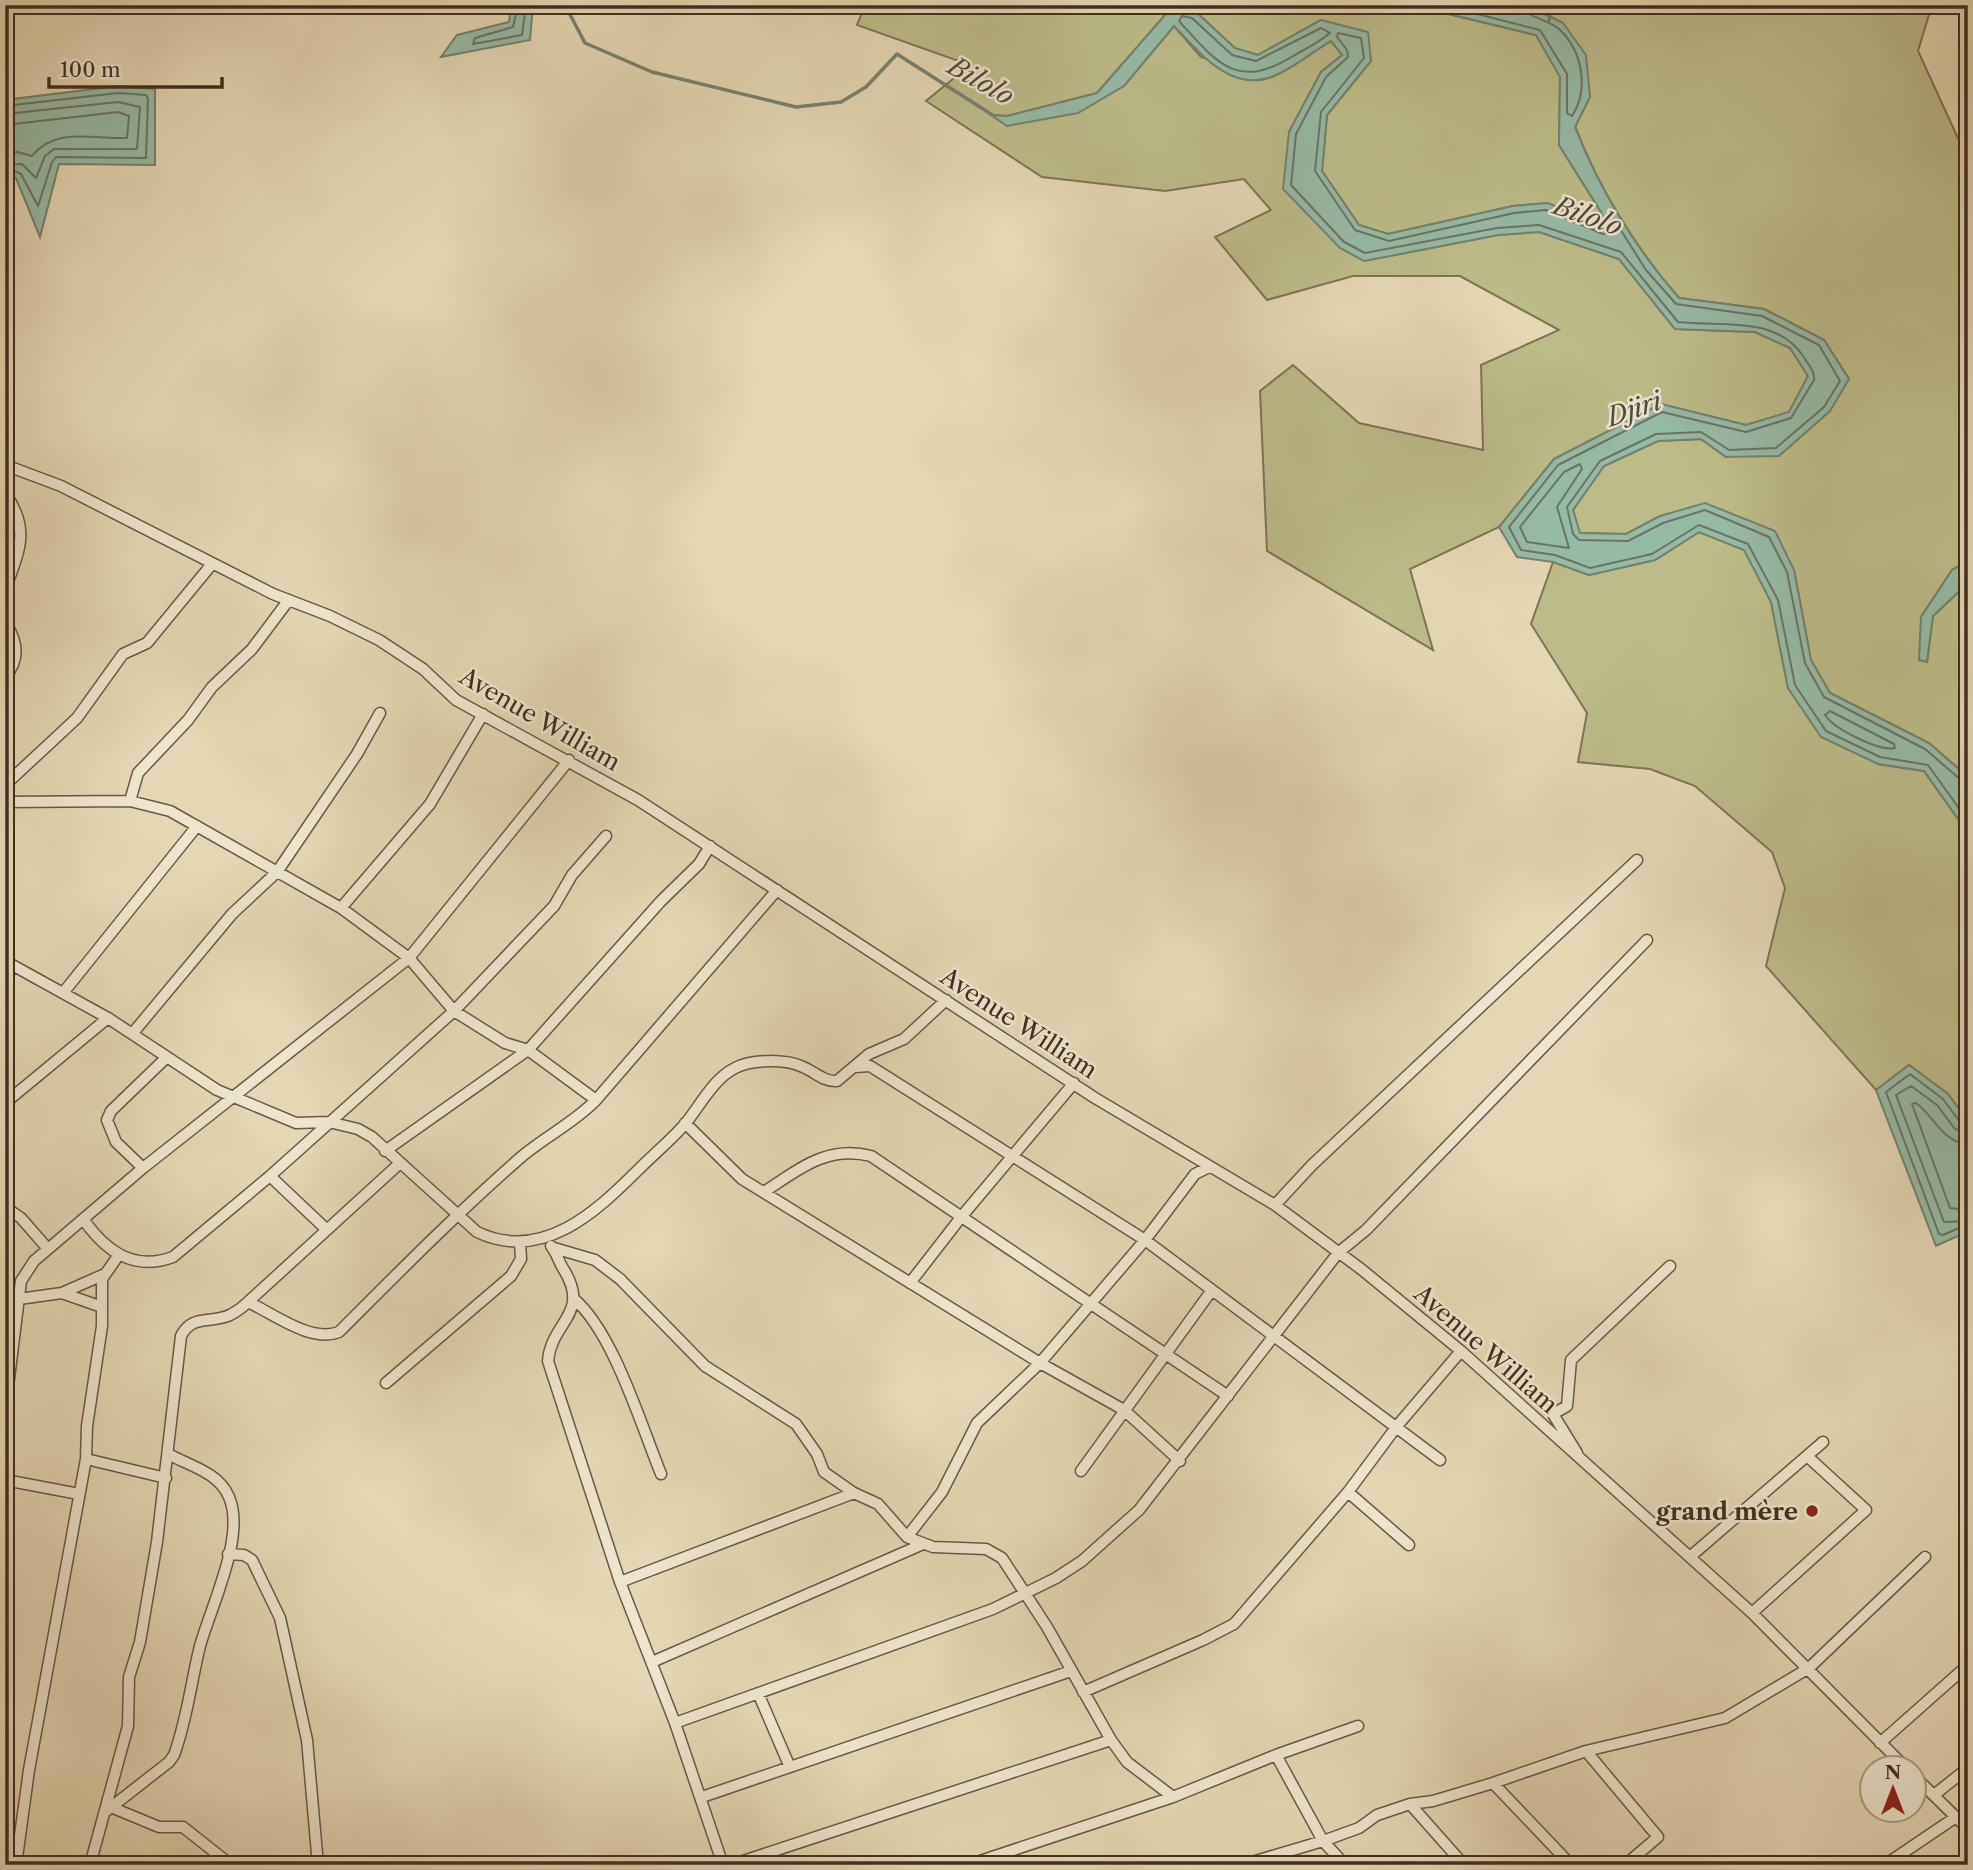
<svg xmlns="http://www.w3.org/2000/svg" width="1973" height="1870" viewBox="0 0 1973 1870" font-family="'Libre Caslon Text',serif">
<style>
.green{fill:#bcbc88;stroke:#7e7556;stroke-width:2}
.water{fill:#97baa7;stroke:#758272;stroke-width:2}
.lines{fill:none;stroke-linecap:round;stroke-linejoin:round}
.shore{stroke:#6c7465;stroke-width:2}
.stream{stroke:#758272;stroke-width:3.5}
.street-casing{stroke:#6a5848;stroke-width:13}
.street{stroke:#ede5cf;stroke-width:10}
.poi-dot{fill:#8f2418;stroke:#ede5cf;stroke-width:2.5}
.labels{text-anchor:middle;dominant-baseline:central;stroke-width:5;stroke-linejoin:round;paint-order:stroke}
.street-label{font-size:24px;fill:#412e23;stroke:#ede5cf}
.poi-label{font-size:24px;font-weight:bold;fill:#412e23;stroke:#ede5cf;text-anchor:end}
.water-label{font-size:26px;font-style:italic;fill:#524a3d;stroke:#ede5cf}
</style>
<rect width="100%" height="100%" fill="#e4d7b5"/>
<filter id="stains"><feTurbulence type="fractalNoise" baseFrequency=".00286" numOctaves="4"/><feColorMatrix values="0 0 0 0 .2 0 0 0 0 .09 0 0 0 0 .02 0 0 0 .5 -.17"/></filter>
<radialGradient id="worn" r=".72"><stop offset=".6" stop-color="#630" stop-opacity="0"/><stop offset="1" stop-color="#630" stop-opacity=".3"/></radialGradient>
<path class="green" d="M 865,5 L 1411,5 L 1536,35 L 1560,76 L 1559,145 L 1601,212 L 1607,229 L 1547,203 L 1513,206 L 1388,234 L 1359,225 L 1322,171 L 1327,115 L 1371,61 L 1321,20 L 1258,55 L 1235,49 L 1195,11 L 1172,7 L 1097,93 L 1007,116 L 993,115 L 1007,126 L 1124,86 L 1174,26 L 1201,57 L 1273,77 L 1331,41 L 1342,55 L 1321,72 L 1289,132 L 1364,261 L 1498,235 L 1539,232 L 1619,259 L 1675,329 L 1755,332 L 1790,348 L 1808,376 L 1790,412 L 1746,425 L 1661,404 L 1554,459 L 1499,527 L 1410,569 L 1433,650 L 1267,551 L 1260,391 L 1293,365 L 1359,423 L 1483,450 L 1481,365 L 1559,330 L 1460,276 L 1353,276 L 1267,300 L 1215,237 L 1271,210 L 1244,179 L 1165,191 L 1042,177 L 926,101 L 970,65 L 857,25 Z
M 1526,5 L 1932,5 L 1918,51 L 1968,160 L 1968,561 L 1952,570 L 1921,617 L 1927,662 L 1933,616 L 1968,583 L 1968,777 L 1929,743 L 1830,693 L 1811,660 L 1794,570 L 1660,516 L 1626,534 L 1579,533 L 1573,510 L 1604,466 L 1658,441 L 1701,439 L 1726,457 L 1849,379 L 1824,340 L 1764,309 L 1679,298 C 1636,249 1598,187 1575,126 L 1590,97 L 1563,23 Z
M 1699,532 L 1745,550 L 1771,602 L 1788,688 L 1878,764 L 1924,771 L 1968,833 L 1968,1121 L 1948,1094 L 1909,1065 L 1876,1090 L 1766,966 L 1785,888 L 1772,852 L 1695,786 L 1650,769 L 1578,762 L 1587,713 L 1531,624 L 1553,562 L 1589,575 L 1655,560 Z"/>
<path class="water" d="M 511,5 L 533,5 L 530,40 L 441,57 L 457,35 L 509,22 Z
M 1411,5 L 1526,5 L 1563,23 L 1586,55 L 1590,97 L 1575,127 C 1598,187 1636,249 1679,298 L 1764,309 L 1824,340 L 1849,379 L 1830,411 L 1779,456 L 1726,457 L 1701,439 L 1658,441 L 1604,466 L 1573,510 L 1580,533 L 1626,534 L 1660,516 L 1705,503 L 1775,531 L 1794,570 L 1811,660 L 1830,693 L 1929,743 L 1968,777 L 1968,833 L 1924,771 L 1878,764 L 1821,737 L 1788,688 L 1771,602 L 1744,550 L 1699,532 L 1655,560 L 1589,575 L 1553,562 L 1517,557 L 1499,527 L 1554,459 L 1661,404 L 1746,425 L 1789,412 L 1808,376 L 1790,348 L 1755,332 L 1675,329 L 1619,259 L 1539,232 L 1498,235 L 1364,261 L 1340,248 L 1283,189 L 1289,132 L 1321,72 L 1342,55 L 1331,41 C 1312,52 1294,68 1274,76 C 1232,94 1200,53 1174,26 L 1124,86 L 1078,113 L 1007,126 L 991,115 L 1007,116 L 1097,93 L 1172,7 L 1195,11 L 1235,48 L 1258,55 L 1321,20 L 1368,32 L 1371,61 L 1327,115 L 1322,171 L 1359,225 L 1388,234 L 1513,206 L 1548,203 L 1607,228 L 1601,212 L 1559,145 L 1560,77 L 1536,35 Z
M 118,86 L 155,89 L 155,165 L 59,164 L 40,237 L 16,178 L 5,182 L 5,100 Z
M 1968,561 L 1968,583 L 1933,616 L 1927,662 L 1919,660 L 1921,617 L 1952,570 Z
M 1909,1065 L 1948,1094 L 1968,1121 L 1968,1242 L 1960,1235 L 1936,1246 L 1876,1090 Z"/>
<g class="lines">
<path class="shore" d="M 518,5 L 513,27 L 475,38 L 473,44 L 522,35 L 526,5
M 1442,5 L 1540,30 L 1567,74 L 1567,113 L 1572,116 C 1589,90 1583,51 1559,29 C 1551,22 1538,19 1529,14 L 1525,5
M 1182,16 L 1192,18 L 1232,55 L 1256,61 L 1321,28 L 1330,33 C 1320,42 1305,49 1293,56 C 1237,91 1217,63 1179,21 Z
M 5,106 L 118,93 L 146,95 L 148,99 L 146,158 L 56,157 L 52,162 L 38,206 L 21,174 L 15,171 L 5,174
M 5,114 L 118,102 L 140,107 L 137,149 L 54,149 L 45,156 L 36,178 L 22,164 L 5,165
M 5,125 L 118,112 L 129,116 L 127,138 C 91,139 55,127 32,156 L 17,152 L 5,154
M 1580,464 L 1582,469 L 1557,507 L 1569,548 L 1527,542 L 1520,527 L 1564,472 Z
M 1830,711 L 1894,744 L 1895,748 C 1880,752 1834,729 1825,715 Z
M 1968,782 L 1961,780 L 1925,749 L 1824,697 L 1805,663 L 1787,572 L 1769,537 L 1705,510 L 1663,523 L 1628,541 L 1579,540 L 1573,534 L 1567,507 L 1600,461 L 1656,434 L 1701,432 L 1729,450 L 1776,448 L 1824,407 L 1840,381 L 1819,345 L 1762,316 L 1676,304 L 1646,270 L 1617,224 L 1609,233 L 1603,234 L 1546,210 L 1514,213 L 1389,241 L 1355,230 L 1315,171 L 1321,112 L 1364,58 L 1361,38 L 1338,33 L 1337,37 L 1347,50 L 1348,57 L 1326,77 L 1296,134 L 1291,185 L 1344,242 L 1365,253 L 1497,228 L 1539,225 L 1621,252 L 1678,322 C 1721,327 1776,315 1803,356 C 1808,364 1815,371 1814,380 L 1791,418 L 1746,432 L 1662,412 L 1558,465 L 1509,527 L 1521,550 L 1555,555 L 1590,568 L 1652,554 L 1699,525 L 1748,544 L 1778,600 L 1795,685 L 1826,731 L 1880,757 L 1928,765 L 1968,821
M 1968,1124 L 1960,1122 L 1943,1099 L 1910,1074 L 1886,1092 L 1939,1234 L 1943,1235 L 1959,1228 L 1968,1232
M 1968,1133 L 1955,1129 L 1937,1105 L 1911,1086 L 1896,1095 L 1944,1222 L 1968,1221
M 1968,1144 C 1943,1143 1934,1116 1916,1103 L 1912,1104 L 1950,1208 L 1968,1210"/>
<path class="stream" d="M 565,5 L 585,43 L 652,72 L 796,107 L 841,102 L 866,87 L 897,54 L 994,116
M 1549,21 L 1551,5"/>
<g class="street-casing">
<path id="street" d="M 5,465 L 61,486 L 273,594 L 330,616 L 379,640 L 423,669 L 456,700 L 638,800 L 1095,1098 L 1275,1205 L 1361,1269 L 1461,1351 L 1752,1613 L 1907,1769
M 5,493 C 31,530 19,551 5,590
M 5,622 C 17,640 21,659 5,677
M 5,785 L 77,718 L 123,654 L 147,643 L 212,564
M 130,801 L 138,773 L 188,720 L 212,687 L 252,649 L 288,601
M 5,802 L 130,801 L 170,811 L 341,908 L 409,958 L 454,1011 L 505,1043 L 528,1050 L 596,1100
M 341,908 L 430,804 L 483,714
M 5,961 L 108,1018 L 217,1090 L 296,1123 L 329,1122 L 358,1129 L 372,1137 L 477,1232 C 542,1263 596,1212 639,1169 C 654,1154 671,1140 685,1124 C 700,1106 713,1079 735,1068 C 752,1059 786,1059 803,1067 C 815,1072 824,1082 837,1081 L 869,1054 L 904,1039 L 946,1000
M 5,980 L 12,965
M 63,993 L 197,826
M 132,1034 L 232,914 L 277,872 L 357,754 L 380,713
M 855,1067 L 870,1066 L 1145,1240 L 1440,1460
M 5,1103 L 108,1018
M 685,1123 L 742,1179 L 1040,1363 L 1124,1410 L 1180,1461
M 385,1151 L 528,1050 L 661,901 L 699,864 L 710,846
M 143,1168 L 116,1142 L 107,1120 L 111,1111 L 167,1057
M 270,1176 L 327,1230
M 764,1192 C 799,1169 827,1145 871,1156 L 1228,1396
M 1275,1205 L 1312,1165 L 1637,860
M 5,1207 L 21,1218 L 48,1249
M 83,1219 C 105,1250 133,1272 173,1257 L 270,1176 L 454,1011 L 554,906 L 572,875 L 606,836
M 551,1246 C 557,1253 559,1263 564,1270 C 591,1314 551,1322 548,1361 L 620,1582 L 675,1723 L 723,1865
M 554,1248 L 595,1260 L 620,1279 L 705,1366 L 796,1424 L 817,1454 L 824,1472 L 854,1493 L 878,1504 L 907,1537 L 933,1547 L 986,1549 L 1002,1558 L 1047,1627 L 1111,1740 L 1127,1762 L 1173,1797
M 910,1283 L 962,1216 L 1074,1083
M 62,1293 L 105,1274
M 5,1295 L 19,1299 L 62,1293 L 102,1307
M 573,1298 C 613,1331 641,1425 661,1474
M 248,1302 L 399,1164
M 386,1383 L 511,1276 L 521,1259 L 520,1242
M 5,1411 L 21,1281 L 34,1261 L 143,1168 L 409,958 L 569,760
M 1577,1453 L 1553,1414 L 1567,1406 L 1571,1360 L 1670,1266
M 86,1459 L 166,1478
M 1081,1471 L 1212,1290
M 5,1480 L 79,1494
M 1348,1492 L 1409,1545
M 907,1537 L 942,1492 L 977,1423 L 1040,1363 L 1145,1240 L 1195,1174 L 1209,1167
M 228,1554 L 244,1555 L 252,1560 L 280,1618 L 307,1740 L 318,1865
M 1691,1556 L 1823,1442
M 620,1582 L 854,1493
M 1752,1613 L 1866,1510 L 1807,1456
M 652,1662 L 921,1545
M 1083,1692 L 1203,1640 L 1234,1624 L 1348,1492 L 1397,1426 L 1461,1351
M 758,1693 L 789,1765
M 675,1723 L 993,1609 L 1056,1578 L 1082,1561 L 1139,1510 L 1338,1253 L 1366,1230 L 1647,940
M 1880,1743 L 1968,1665
M 1586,1751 L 1658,1837 L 1625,1865
M 1276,1755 L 1323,1841 L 1345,1865
M 1913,1775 L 1968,1829
M 1493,1783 L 1571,1865
M 1934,1795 L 1968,1768
M 702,1797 L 1071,1671
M 1410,1804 L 1464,1865
M 113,1808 L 159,1827 L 183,1827 L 231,1865
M 105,1812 L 169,1762 L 174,1755 C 187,1720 191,1682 200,1646 C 211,1606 246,1536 229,1497 C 219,1473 191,1466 170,1455
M 16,1865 L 29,1770 L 86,1459 L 87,1426 L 102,1326 L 102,1279 L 118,1256
M 90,1865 L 128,1726 L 129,1677 L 140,1642 L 157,1542 L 181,1336 C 192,1314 210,1324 230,1315 C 236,1312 243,1307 248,1302 C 274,1314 311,1343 339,1332 C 398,1273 457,1213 520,1158 C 544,1137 574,1123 596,1100 L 777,890
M 731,1865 L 1111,1740
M 968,1865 L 1173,1797 L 1276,1755 L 1358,1726
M 1242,1865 L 1323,1841 L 1359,1828 L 1377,1815 L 1410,1804 L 1433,1801 L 1493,1783 L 1586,1751 L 1725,1718 L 1809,1668 L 1925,1557
M 1885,1865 L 1956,1817"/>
</g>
<use href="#street" class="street"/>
</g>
<circle class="poi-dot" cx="1812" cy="1511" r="7"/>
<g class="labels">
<g class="street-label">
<text transform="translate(540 719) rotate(30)">Avenue William</text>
<text transform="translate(1019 1023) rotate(33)">Avenue William</text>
<text transform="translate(1486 1349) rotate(41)">Avenue William</text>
</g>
<g class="poi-label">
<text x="1798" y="1511">grand mère</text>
</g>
<g class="water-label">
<text transform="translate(981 81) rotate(29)">Bilolo</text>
<text transform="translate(1588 216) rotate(19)">Bilolo</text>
<text transform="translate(1634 409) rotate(-19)">Djiri</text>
</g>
</g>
<rect width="1973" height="1870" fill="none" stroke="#e4d7b5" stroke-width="28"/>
<rect x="7" y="7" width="1959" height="1856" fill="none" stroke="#412e23" stroke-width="3.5"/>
<rect x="14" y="14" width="1945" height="1842" fill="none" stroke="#412e23" stroke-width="2"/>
<g transform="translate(1893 1789)"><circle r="33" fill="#ede5cf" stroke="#a89c8a" stroke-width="2"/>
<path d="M0-5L12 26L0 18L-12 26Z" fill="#8f2418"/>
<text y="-10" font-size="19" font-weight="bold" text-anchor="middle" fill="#412e23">N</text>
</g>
<path d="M49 77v10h173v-10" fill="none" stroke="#412e23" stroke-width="3.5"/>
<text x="60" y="77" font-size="21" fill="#412e23" stroke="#ede5cf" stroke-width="5" paint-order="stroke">100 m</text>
<rect width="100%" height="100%" filter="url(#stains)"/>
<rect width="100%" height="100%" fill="url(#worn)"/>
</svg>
